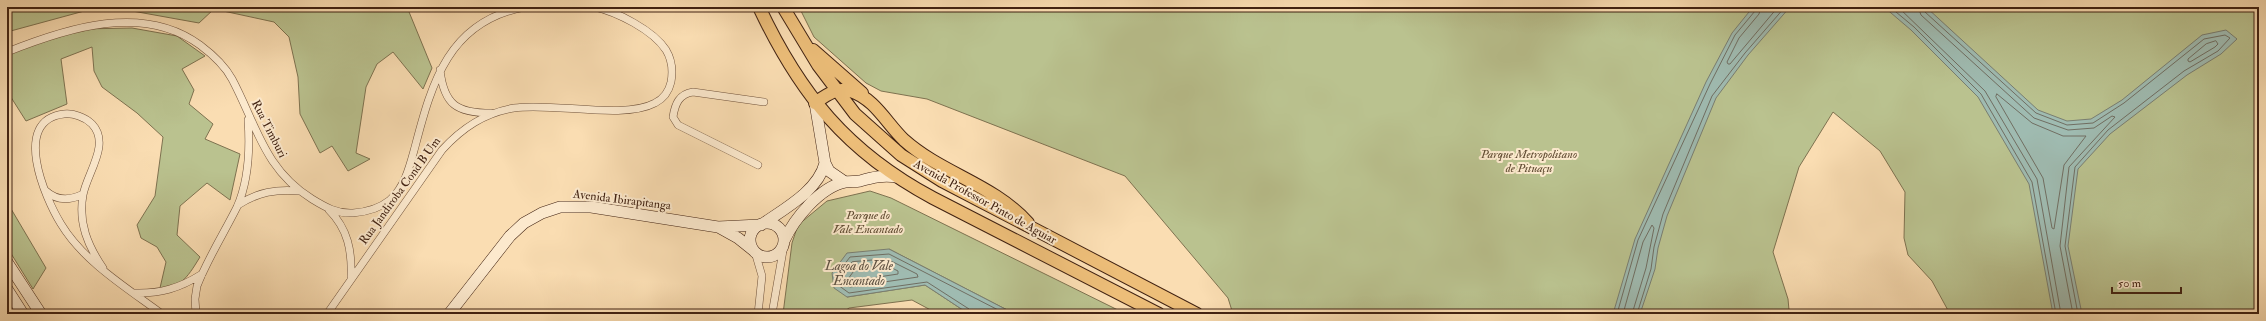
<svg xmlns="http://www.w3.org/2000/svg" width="2266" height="321" viewBox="0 0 2266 321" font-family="'IM FELL Double Pica',serif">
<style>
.green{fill:#bac28f;stroke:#7e7250}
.water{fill:#9fbbb1;stroke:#797e71}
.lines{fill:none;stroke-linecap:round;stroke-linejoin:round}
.shore{stroke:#706e62;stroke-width:1}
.minor-casing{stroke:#6f513a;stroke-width:8}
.secondary-casing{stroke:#412212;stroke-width:12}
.primary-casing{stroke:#412212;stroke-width:14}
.minor{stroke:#fce9cd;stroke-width:7}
.secondary{stroke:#fce9cd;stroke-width:11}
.primary{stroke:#edbe79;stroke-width:12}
.labels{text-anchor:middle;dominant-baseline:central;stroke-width:4;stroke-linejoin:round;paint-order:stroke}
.street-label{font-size:12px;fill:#412212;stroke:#fce9cd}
.park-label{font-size:12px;font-style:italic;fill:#5f4a31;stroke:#fce9cd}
.water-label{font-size:13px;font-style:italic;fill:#5d5042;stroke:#fce9cd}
</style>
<rect width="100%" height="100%" fill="#faddb2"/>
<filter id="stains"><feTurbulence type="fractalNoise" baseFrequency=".005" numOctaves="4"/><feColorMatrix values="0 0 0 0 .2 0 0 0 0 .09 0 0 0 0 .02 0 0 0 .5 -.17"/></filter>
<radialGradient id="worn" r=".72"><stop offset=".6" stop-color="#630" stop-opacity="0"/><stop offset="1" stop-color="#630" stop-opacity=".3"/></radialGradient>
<path class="green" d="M 7,7 L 99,7 L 7,32 Z
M 110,7 L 407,7 L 432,68 L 423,89 L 393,52 L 377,64 L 366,87 L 356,153 L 370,159 L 348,171 L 332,146 L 320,153 L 300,114 L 298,77 L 289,37 L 274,22 L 214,9 L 199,23 Z
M 799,7 L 2259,7 L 2259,314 L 1950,314 L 1932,281 L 1908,255 L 1904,238 L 1905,192 L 1880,151 L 1833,112 L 1799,167 L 1773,252 L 1788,299 L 1789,310 L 1787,314 L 1233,314 L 1228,298 L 1125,176 L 927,99 L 881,91 L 866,83 L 814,37 Z
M 132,28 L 177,36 L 205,56 L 182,69 L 194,90 L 189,104 L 213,124 L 205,139 L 240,154 L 230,200 L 207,183 L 180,206 L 177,235 L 200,257 C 190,273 181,290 160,288 L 166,262 L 157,247 L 141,238 L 137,225 L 155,196 L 163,137 L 137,113 L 102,87 L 94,71 L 92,47 L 61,59 L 67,104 L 26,121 L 7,91 L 7,51 L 80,29 Z
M 870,191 L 891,198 L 1126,314 L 1015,314 L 889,249 L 847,297 L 925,285 L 969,314 L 938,314 L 912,300 L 849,308 L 841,314 L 783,314 L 792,243 L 798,225 L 827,201 Z
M 7,202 L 46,268 L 33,289 L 7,247 Z"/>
<path class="water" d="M 1753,7 L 1790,7 L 1748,55 L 1716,98 L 1667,216 L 1658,248 L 1655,269 L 1640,314 L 1613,314 L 1635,239 L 1706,82 L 1732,33 Z
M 1884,7 L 1926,7 L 2038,110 L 2067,121 L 2091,119 L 2122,100 L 2202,35 L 2226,30 L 2237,39 L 2221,54 L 2187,75 L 2110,134 L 2078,169 L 2068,246 L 2082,314 L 2053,314 L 2029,184 L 1978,97 L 1911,30 Z
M 889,249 L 1015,314 L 969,314 L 925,285 L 847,297 L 834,288 L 832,273 L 847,253 Z"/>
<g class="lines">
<path class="shore" d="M 1761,7 L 1759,14 L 1739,38 L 1727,62 L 1728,64 L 1730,64 L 1778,7
M 1890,7 L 1914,27 L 1981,94 L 2032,182 L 2056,314
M 1898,7 L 1985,91 L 2037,179 L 2061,314
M 1918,7 L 1921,15 L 2034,118 L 2068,130 L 2094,128 L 2112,116 L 2115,117 L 2069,167 L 2060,246 L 2073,314
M 1923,7 L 1925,12 L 2036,113 L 2067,125 L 2093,123 L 2124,103 L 2204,39 L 2225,35 L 2230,38 L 2218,51 L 2184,71 L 2108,130 L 2075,167 L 2065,246 L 2078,314
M 2216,41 L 2218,44 L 2215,47 L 2190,62 L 2188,61 L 2188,59 L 2206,44 Z
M 1997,94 L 2032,123 L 2063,136 L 2086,136 L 2064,165 L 2054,229 L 2052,228 L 2043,178 L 1996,97 Z
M 887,259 L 917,274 L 918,277 L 850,287 L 843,282 L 842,275 L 852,262 Z
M 886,265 L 898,271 L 898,274 L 852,281 L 848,279 L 856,268 Z
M 971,314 L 969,309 L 927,282 L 849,293 L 838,285 L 837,274 L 850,257 L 889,254 L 1006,314
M 1617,314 L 1638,240 L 1710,84 L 1735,35 L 1755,11 L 1756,7
M 1623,314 L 1643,242 L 1652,225 L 1654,228 L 1646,268 L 1632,314
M 1637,314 L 1651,269 L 1654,247 L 1663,214 L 1712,96 L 1745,53 L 1785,7"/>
<g class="minor-casing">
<path id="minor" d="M 7,52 C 67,28 143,3 200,45 C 212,54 225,66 232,79 C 257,126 264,169 312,199 C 325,207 337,214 353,213 C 366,212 380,208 390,200 C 405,187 410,165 415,147 C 432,82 449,21 525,7
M 440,70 C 444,105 457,113 491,113
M 758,165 L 678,125 L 673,117 C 675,104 679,94 693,92 L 764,102
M 46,191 C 57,201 69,201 83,194
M 238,205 C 258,192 276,189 299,191
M 329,210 C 348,229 352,251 351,277
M 755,252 L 762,276 L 758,314
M 103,268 C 88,246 78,223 83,195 C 87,173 111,144 92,124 C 85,117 73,113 64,114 C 11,120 45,198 61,224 C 84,262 127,288 162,314
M 134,293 C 160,294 180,288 202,274
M 196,314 L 195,299 L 197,286 C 208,258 224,233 237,207 C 249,180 250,148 248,120
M 327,314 L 442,150 C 462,128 484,113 514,108 C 553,102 623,120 655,103 C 663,99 669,91 671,82 C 673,71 672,60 666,50 C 653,30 617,12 595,7
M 772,314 L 784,245"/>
</g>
<g class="secondary-casing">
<path id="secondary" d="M 825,163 L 829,171 L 845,182
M750 240a17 17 0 1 1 34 0a17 17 0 1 1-34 0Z
M 761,225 C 784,209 818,191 825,163 L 815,103
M 720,228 L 738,238 L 753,250
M 784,241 C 794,219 820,187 845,182 C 850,181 855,182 860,181 C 874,177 883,175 897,177
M 7,262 L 41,314
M 7,289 L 23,314
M 449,314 L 510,236 L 524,223 L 542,213 L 560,207 L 591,207 L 718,227 L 760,225"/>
</g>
<g class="primary-casing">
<path id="primary" d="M 759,7 C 800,94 847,152 933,198 L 1159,314
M 783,7 L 818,65 L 855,114 L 901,155 L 942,181 L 1197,314
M 813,50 L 862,93
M 815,103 C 825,96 838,86 851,91 C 875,99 887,124 904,140 C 942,174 993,184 1028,223"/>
</g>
<use href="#minor" class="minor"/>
<use href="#secondary" class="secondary"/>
<use href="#primary" class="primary"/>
</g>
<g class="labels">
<g class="street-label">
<text transform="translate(269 129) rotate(63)">Rua Timburi</text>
<text transform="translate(400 191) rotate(-54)">Rua Jandiroba Cond B Um</text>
<text transform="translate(622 200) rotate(7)">Avenida Ibirapitanga</text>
<text transform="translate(985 202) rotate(29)">Avenida Professor Pinto de Aguiar</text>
</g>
<g class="park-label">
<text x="1529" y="154">Parque Metropolitano<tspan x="1529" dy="14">de Pituaçu</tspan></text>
<text x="868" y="215">Parque do<tspan x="868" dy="14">Vale Encantado</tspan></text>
</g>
<g class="water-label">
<text x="859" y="266">Lagoa do Vale<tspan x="859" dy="15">Encantado</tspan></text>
</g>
</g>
<rect width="2266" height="321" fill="none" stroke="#faddb2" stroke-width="24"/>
<rect x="8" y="8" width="2250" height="305" fill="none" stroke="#412212" stroke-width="2"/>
<rect x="12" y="12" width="2242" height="297" fill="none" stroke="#412212"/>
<path d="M2112 287v6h69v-6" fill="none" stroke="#412212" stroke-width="2"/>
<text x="2118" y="287" font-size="12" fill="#412212" stroke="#fce9cd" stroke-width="3" paint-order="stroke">50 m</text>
<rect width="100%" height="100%" filter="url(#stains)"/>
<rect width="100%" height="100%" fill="url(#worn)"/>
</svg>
